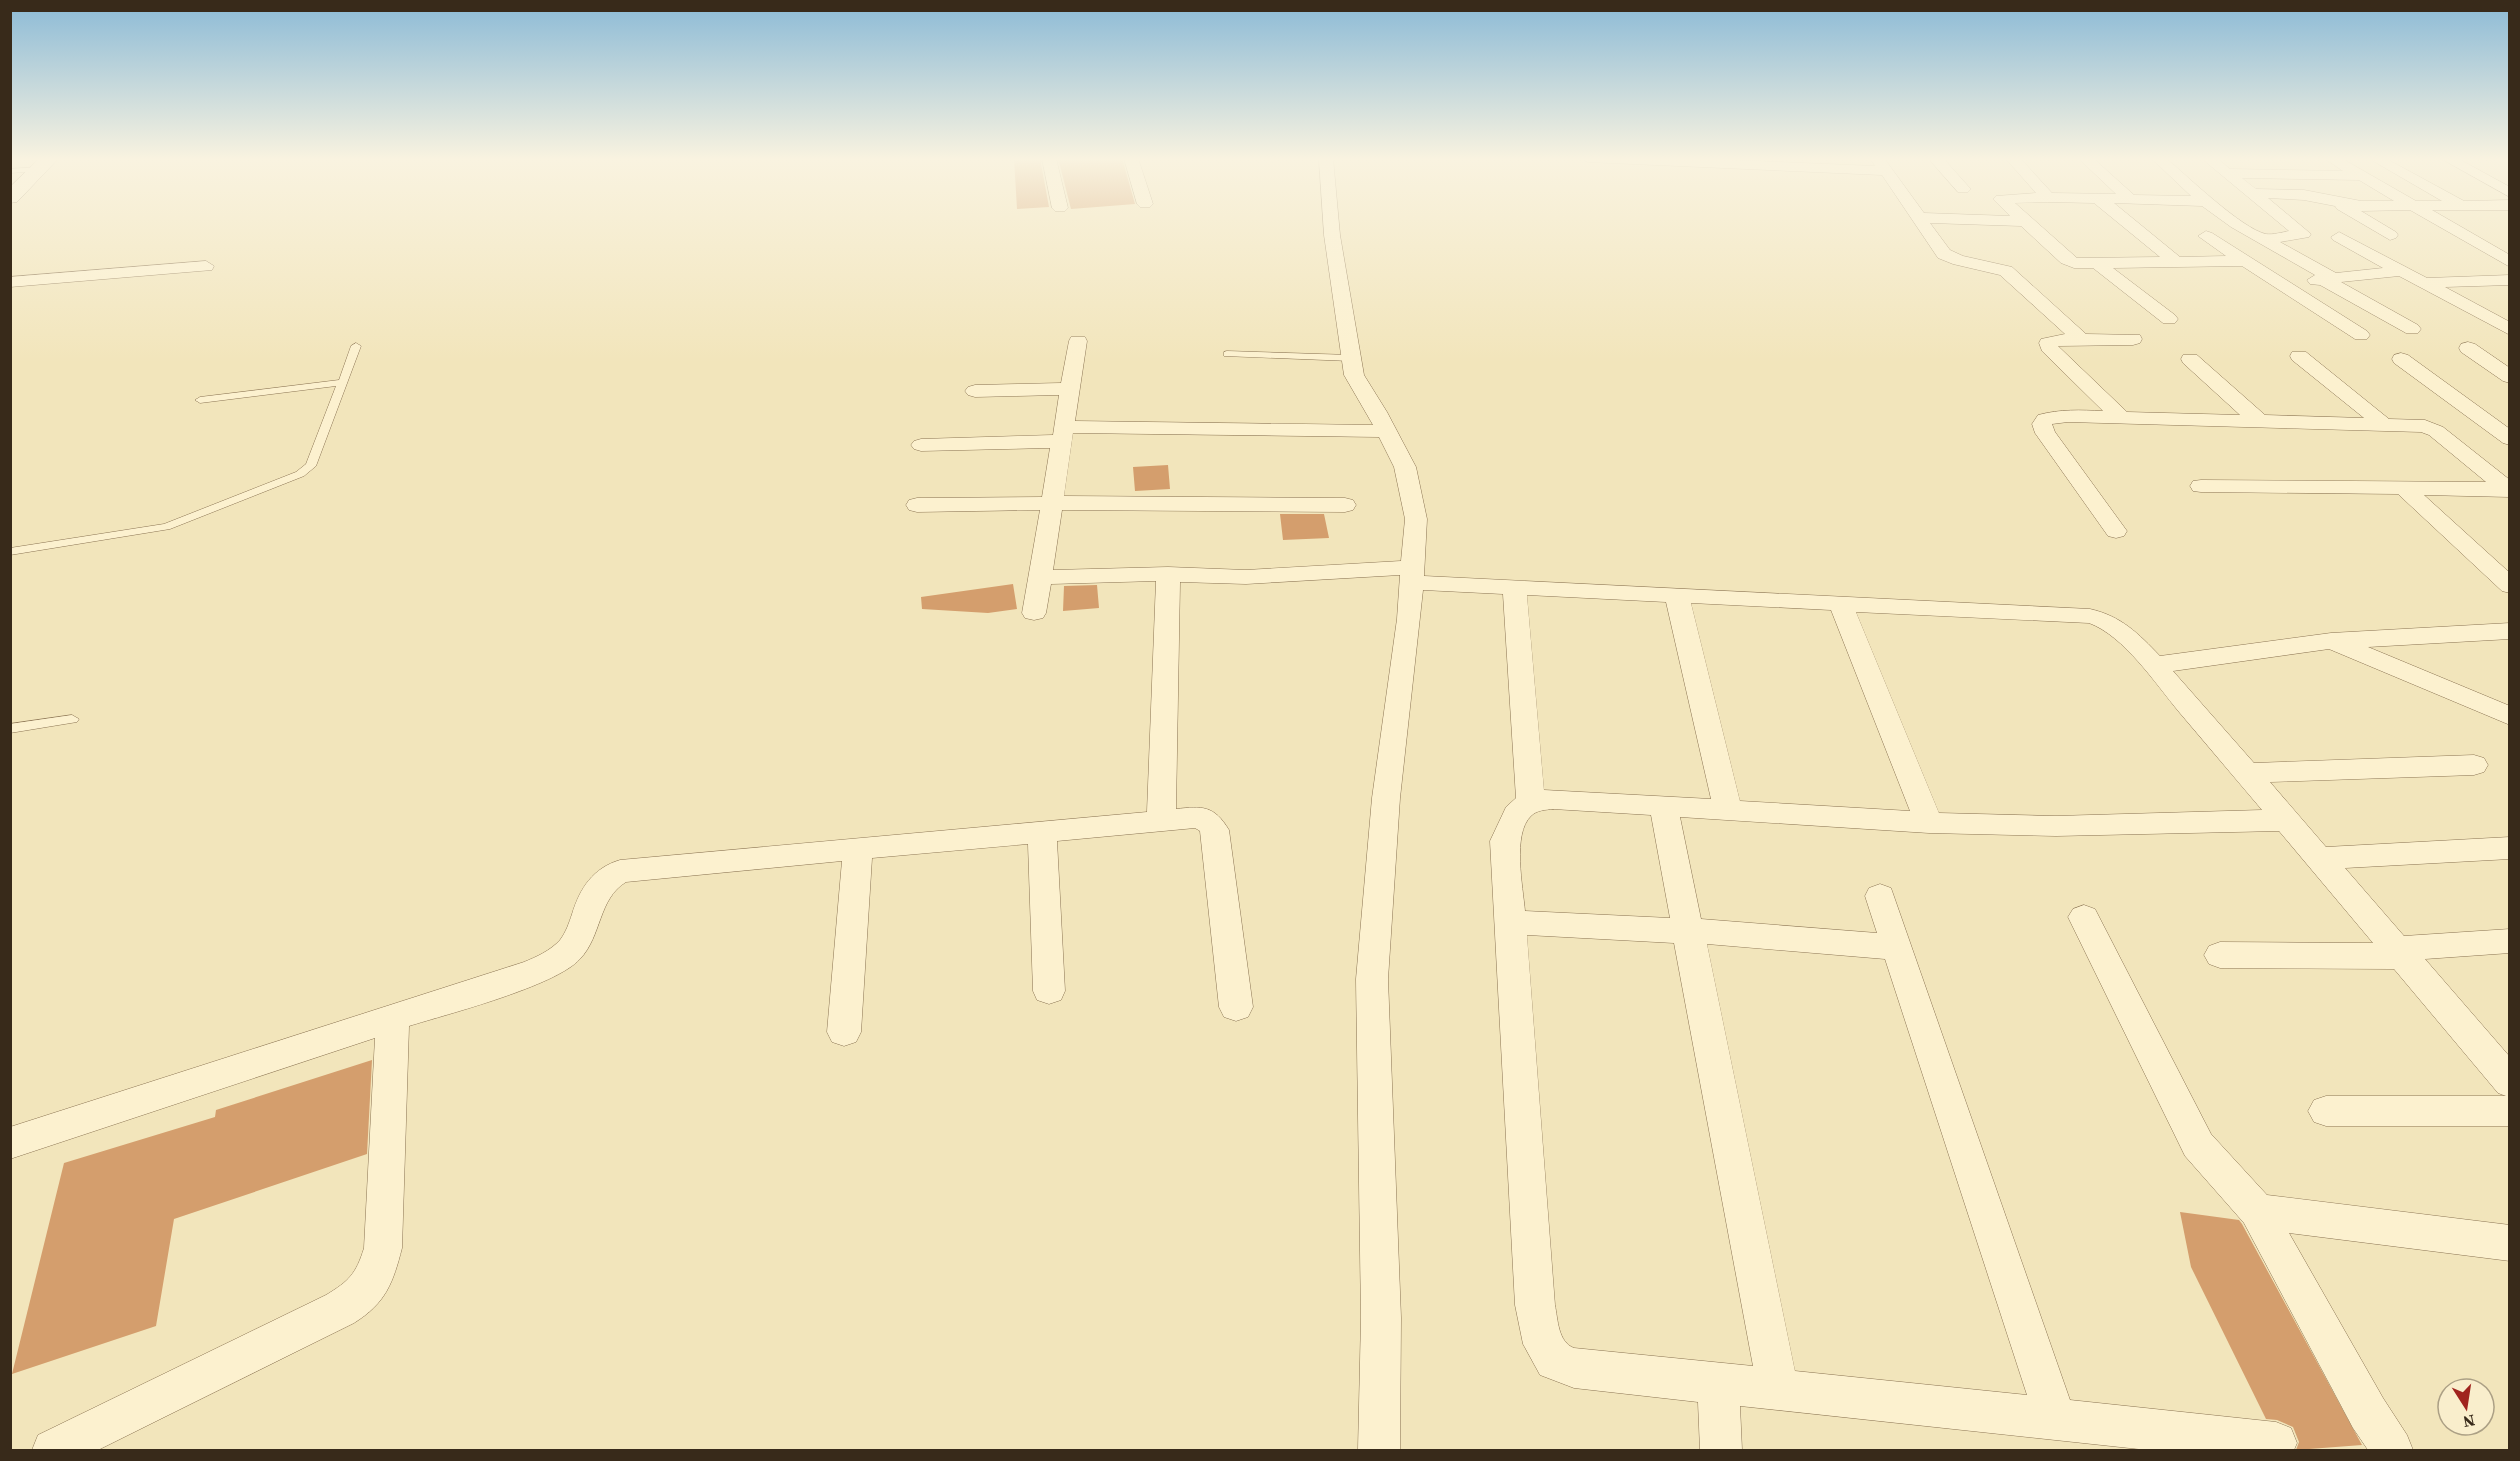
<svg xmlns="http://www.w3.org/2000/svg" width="2520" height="1461" viewBox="0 0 2520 1461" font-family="'Source Serif 4',serif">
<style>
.building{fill:#d49e6d}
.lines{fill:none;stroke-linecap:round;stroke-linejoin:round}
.lane-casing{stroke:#8b7453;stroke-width:1}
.street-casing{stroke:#8b7453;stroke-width:1}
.secondary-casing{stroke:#6c5537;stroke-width:1}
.lane{fill:#fcf1cf;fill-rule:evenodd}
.street{fill:#fcf1cf;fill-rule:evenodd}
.secondary{fill:#fcf1cf;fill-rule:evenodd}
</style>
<rect width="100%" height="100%" fill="#f2e5bb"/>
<path class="building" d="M 1014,158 L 1040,158 L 1049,207 L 1017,209 Z
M 1058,158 L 1122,158 L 1135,204 L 1071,209 Z
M 1168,465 L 1170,489 L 1135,491 L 1133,467 Z
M 1280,514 L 1324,514 L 1329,538 L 1283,540 Z
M 1013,584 L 1017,609 L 988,613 L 922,609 L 921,597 Z
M 1097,585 L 1099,608 L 1063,611 L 1064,586 Z
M 372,1060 L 367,1154 L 174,1219 L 156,1326 L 12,1374 L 64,1163 L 215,1117 L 216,1110 Z
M 2180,1212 L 2239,1220 L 2242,1224 L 2362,1445 L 2296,1450 L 2299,1442 L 2293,1427 L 2277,1420 L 2266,1419 L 2191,1267 Z"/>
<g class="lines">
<g class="lane-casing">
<path id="lane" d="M 42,167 L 42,171 L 39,171 L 10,173 L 10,169 Z
M 356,343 L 361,346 L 316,466 L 304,476 L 170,529 L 10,555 L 10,548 L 164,524 L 296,472 L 306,464 L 336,386 L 200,403 L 195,400 L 200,397 L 339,380 L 351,346 Z
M 1227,351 L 1351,355 L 1356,358 L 1351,361 L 1224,356 L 1224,352 Z
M 72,715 L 79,719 L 77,722 L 10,733 L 10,724 Z"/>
</g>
<g class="street-casing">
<path id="street" d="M 1042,158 L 1056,158 L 1068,208 L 1065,211 L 1055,211 L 1052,208 Z
M 1124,158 L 1138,158 L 1153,204 L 1150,207 L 1140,207 L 1137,204 Z
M 1319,158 L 1333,158 L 1340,235 L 1364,375 L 1387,412 L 1416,467 L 1427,519 L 1424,576 L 2090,609 C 2121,616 2138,633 2160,656 L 2331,633 L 2510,623 L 2510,639 L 2368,647 L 2510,706 L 2510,725 L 2329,649 L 2173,671 L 2254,763 L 2474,755 L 2484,758 L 2488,765 L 2484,772 L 2474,775 L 2270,782 L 2326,847 L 2510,837 L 2510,859 L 2345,868 L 2404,936 L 2510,929 L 2510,953 L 2425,959 L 2510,1057 L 2510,1126 L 2326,1126 L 2314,1122 L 2308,1111 L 2314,1100 L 2326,1096 L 2506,1096 L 2498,1093 L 2394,969 L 2220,968 L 2209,964 L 2204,955 L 2209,946 L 2220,942 L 2373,943 L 2279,831 L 2056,836 L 1929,833 L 1680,817 L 1701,919 L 1877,933 L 1865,896 L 1869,888 L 1880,884 L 1891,888 L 2070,1400 L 2276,1422 L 2291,1428 L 2297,1443 L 2294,1450 L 2148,1450 L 1740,1406 L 1742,1450 L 1700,1450 L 1698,1402 L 1574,1388 L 1540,1375 L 1523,1344 L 1515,1305 L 1490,841 L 1506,807 L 1516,798 L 1503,594 L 1423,590 L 1400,798 L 1388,979 L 1401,1318 L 1400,1450 L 1358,1450 L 1361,1318 L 1356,979 L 1372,798 L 1397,619 L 1400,575 L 1246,584 L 1180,582 L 1176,809 C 1202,806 1214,805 1229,830 L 1253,1007 L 1248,1017 L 1236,1021 L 1224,1017 L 1219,1007 L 1200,831 L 1195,828 L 1057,841 L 1065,991 L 1061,1000 L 1049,1004 L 1037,1000 L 1033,991 L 1028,844 L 872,858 L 861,1032 L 856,1042 L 844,1046 L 832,1042 L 827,1032 L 842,861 L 626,882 C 598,899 602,936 580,959 C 556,986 448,1014 409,1026 L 402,1248 C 393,1283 386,1303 354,1323 L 98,1450 L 32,1450 L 38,1435 L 326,1295 C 349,1281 356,1274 364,1248 L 375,1038 L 10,1159 L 10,1127 L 524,962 C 536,957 550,951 560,940 C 566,932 569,923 572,914 C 580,888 593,868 620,860 L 1147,812 L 1156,581 L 1051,584 L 1046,613 L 1043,618 L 1034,620 L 1025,618 L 1022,613 L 1040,510 L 917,512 L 909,510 L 906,505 L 909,500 L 917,498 L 1042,497 L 1050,448 L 921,451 L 914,449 L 911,445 L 914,441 L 921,439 L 1053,435 L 1059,395 L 975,397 L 968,395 L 965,391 L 968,387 L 975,385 L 1061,383 L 1069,341 L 1071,337 L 1085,337 L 1087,341 L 1075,421 L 1373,425 L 1344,375 L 1324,235 ZM 1073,433 L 1379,437 L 1394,467 L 1405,519 L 1401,561 L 1246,570 L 1168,567 L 1053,570 L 1062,510 L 1345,512 L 1353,510 L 1356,505 L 1353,500 L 1345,498 L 1064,496 ZM 1527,595 L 1666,602 L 1711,799 L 1544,790 ZM 1691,603 L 1831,610 L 1910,811 L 1740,801 ZM 1856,612 L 2089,623 C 2124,636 2155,683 2179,712 C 2207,745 2234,777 2262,810 L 2056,816 L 1939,813 ZM 1553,809 L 1651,815 L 1670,918 L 1525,911 C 1523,887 1512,834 1531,816 C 1537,810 1545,810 1553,809 ZM 1527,935 L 1674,943 L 1753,1366 L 1574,1348 C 1558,1342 1558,1320 1555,1305 ZM 1707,944 L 1885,959 L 2027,1395 L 1795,1371 Z
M 1581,158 L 1683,158 L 1875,166 L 1870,158 L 1884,158 L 1924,213 L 2010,216 L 1993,199 L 1996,196 L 2036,193 L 2005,158 L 2020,158 L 2052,193 L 2116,194 L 2078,158 L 2093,158 L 2134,195 L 2191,196 L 2151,158 L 2166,158 C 2186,175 2242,229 2266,234 C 2273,235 2283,232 2289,231 L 2201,158 L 2217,158 L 2230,169 L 2343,171 L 2324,158 L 2341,158 L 2416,201 L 2442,201 L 2368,158 L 2385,158 L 2464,201 L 2510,200 L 2510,210 L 2432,210 L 2510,255 L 2510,267 L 2410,210 L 2361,211 L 2396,232 L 2398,235 L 2396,238 L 2390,240 L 2337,209 L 2335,206 L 2304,200 L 2268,198 L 2311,234 L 2309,237 L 2280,242 L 2336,273 L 2383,268 L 2333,240 L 2331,237 L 2339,232 L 2427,278 L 2510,275 L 2510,285 L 2445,287 L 2510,322 L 2510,335 L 2399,276 L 2341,282 L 2418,325 L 2421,329 L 2418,333 L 2406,333 L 2320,285 L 2310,284 L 2307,280 L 2315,275 L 2231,227 L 2202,206 L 2114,203 L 2180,257 L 2226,256 L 2198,236 L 2206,231 L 2212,233 L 2367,331 L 2370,335 L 2367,339 L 2355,339 L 2242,266 L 2113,268 L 2175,315 L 2178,319 L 2175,323 L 2163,323 L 2093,268 L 2074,268 L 2061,263 L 2021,226 L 1930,223 L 1950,250 L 1963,256 L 2012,267 L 2086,334 L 2140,335 L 2142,339 L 2140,343 L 2133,345 L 2058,346 L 2127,412 L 2240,415 L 2183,363 L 2181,359 L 2183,355 L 2197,355 L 2265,415 L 2364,418 L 2292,360 L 2290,356 L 2292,352 L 2306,352 L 2389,419 L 2425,420 L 2443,427 L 2510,480 L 2510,497 L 2424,495 L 2510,573 L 2510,593 L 2502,591 L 2398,494 L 2201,492 L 2193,491 L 2190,486 L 2193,481 L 2201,480 L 2486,482 L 2429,435 L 2421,432 L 2068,422 L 2052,424 L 2055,432 L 2127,531 L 2124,536 L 2116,538 L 2108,536 L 2035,433 L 2032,424 L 2038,415 C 2060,409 2081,410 2103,411 L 2042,351 L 2039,343 L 2041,339 L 2065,334 L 2000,275 L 1953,264 L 1938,258 L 1882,175 L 1588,162 ZM 2242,178 L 2359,180 L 2394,201 L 2361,201 L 2304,190 L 2256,189 ZM 2048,202 L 2094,203 L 2160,257 L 2077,258 L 2015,203 Z
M 1928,158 L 1943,158 L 1968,186 L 1971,189 L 1968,192 L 1958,192 Z
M 2440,158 L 2457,158 L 2510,187 L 2510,197 Z
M 206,261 L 214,266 L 212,270 L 10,287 L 10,277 Z
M 2468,342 L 2475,344 L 2510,368 L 2510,383 L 2503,381 L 2461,352 L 2459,348 L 2461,344 Z
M 2401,353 L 2408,355 L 2510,429 L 2510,445 L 2503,443 L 2394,363 L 2392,359 L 2394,355 Z
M 2084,905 L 2095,909 L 2211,1134 L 2267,1195 L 2510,1225 L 2510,1261 L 2289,1233 L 2383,1398 L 2407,1435 L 2413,1450 L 2368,1450 L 2353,1428 L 2244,1223 L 2185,1156 L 2068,917 L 2073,909 Z"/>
</g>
<g class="secondary-casing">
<path id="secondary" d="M 40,158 L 59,158 L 17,202 L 10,203 L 10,187 Z"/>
</g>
<use href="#lane" class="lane"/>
<use href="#street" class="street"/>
<use href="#secondary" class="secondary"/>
</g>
<linearGradient id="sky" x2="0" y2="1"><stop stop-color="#8bbad6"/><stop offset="0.44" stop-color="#f9f3e0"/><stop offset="1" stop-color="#f9f3e0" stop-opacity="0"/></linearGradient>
<rect width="2520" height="362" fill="url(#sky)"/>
<rect width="2520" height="1461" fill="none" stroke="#382a1a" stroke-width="24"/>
<g transform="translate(2466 1407) rotate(168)"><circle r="28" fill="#f9eecc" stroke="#aca085" stroke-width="1.5"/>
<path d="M0-4.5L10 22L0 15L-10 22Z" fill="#a0241e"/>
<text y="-9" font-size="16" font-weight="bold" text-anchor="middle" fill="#382a1a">N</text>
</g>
</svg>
